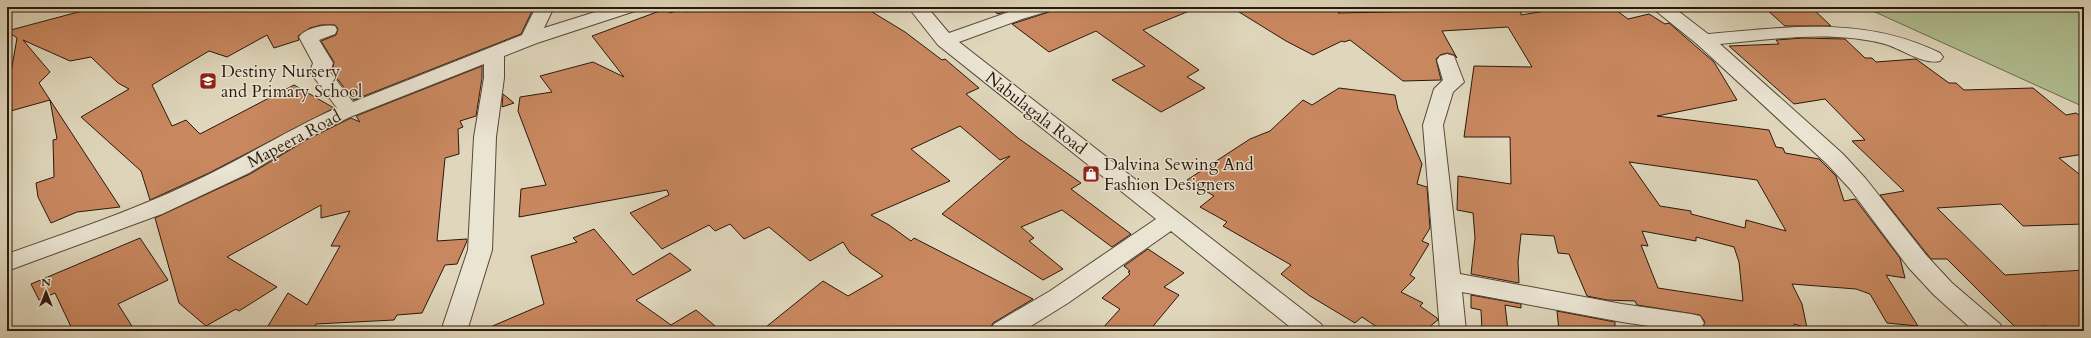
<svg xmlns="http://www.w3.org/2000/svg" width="2091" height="338" viewBox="0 0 2091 338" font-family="Cardo,serif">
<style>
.green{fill:#b0be91;stroke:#6d6c4e}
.building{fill:#c8875f;stroke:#2a190b;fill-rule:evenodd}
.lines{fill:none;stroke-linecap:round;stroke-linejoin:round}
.minor-casing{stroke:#574837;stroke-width:2}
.minor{fill:#eae4d3;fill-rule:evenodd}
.labels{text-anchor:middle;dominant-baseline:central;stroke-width:3;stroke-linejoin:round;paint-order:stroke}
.poi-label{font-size:17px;fill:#2a190b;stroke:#eae4d3;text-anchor:start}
.street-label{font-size:17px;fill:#2a190b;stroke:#eae4d3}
</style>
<rect width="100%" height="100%" fill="#dfd6bb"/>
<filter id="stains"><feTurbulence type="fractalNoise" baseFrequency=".005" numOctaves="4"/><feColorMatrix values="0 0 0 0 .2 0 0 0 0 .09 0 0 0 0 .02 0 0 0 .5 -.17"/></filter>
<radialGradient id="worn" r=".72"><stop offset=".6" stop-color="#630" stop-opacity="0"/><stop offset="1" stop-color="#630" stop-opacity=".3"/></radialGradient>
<path class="green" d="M 1864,7 L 2084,7 L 2084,107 Z"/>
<path class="building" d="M 97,7 L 534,7 L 521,34 L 354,100 L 332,72 L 334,62 L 321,41 L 336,35 L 338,29 L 335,25 L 321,25 L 310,28 L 298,36 L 299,40 L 274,48 L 267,35 L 227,57 L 209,51 L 152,85 L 172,126 L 186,120 L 200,134 L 294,85 L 334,108 L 209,173 L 150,200 L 141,171 L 81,117 L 129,89 L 118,83 L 91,57 L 70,61 L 23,40 L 50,72 L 39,83 L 50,100 L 7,112 L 7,95 L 17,38 L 7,31 Z
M 706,7 L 864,7 L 905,32 L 942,60 L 945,59 L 979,88 L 966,94 L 1018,138 L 1081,183 L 1071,189 L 1131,234 L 1112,247 L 1062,210 L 1021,227 L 1034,238 L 1029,241 L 1063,269 L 1043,280 L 942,214 L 1010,156 L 1000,160 L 960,126 L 911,149 L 950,181 L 871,215 L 889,225 L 911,241 L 914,238 L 1033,299 L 993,323 L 989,331 L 761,331 L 823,281 L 848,296 L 883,276 L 850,253 L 843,242 L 810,261 L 769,227 L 744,239 L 730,224 L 715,231 L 709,225 L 662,249 L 630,213 L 669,195 L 667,190 L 519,217 L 521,189 L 546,185 L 518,111 L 520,97 L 552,92 L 540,76 L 593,62 L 624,77 L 592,36 L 665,9 L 670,13 L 683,9 L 687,12 Z
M 988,7 L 1018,7 L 998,14 Z
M 1053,7 L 1199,7 L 1143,30 L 1199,70 L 1187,77 L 1205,88 L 1161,112 L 1112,80 L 1145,66 L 1096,31 L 1049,52 L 1012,24 L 1049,12 Z
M 1231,7 L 1347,7 L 1338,13 L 1438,11 L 1436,7 L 1521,7 L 1521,15 L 1571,7 L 1612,7 L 1628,19 L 1649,14 L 1665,24 L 1669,23 L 1714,62 L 1737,100 L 1657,116 L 1769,130 L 1776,147 L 1783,148 L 1785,153 L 1819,159 L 1836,176 L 1844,201 L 1855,199 L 1900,258 L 1905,278 L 1886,275 L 1918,326 L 1887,323 L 1870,294 L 1856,289 L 1792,284 L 1802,304 L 1807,328 L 1794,324 L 1794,331 L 1701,331 L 1705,322 L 1700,315 L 1637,305 L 1635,301 L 1607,300 L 1587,296 L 1569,254 L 1558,253 L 1554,236 L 1521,234 L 1518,262 L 1519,283 L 1471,274 L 1475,238 L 1473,213 L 1457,210 L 1458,176 L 1511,184 L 1510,137 L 1464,137 L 1474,66 L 1532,67 L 1508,27 L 1442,31 L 1457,58 L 1454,55 L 1447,53 L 1440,55 L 1436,59 L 1441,80 L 1403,81 L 1350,40 L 1344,42 L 1342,41 L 1313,55 L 1286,41 ZM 1629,162 L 1757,180 L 1786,231 L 1746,220 L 1745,228 L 1691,214 L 1691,211 L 1660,206 ZM 1642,231 L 1696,241 L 1696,237 L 1734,247 L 1739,262 L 1743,301 L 1658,288 L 1641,245 L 1648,246 Z
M 1812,8 L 1831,26 L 1785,26 L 1766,9 Z
M 1803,38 L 1845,39 L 1865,58 L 1872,58 L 1876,62 L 1916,59 L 1949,83 L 1956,83 L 1964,90 L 2033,88 L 2066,115 L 2076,113 L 2084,118 L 2084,154 L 2059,158 L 2084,178 L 2084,224 L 2023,226 L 2001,204 L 1937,208 L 2005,275 L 2084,270 L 2084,331 L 2051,331 L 2046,326 L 2016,328 L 1947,259 L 1931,259 L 1927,254 L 1880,195 L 1904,191 L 1852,141 L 1865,140 L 1825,99 L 1794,104 L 1729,46 L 1779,44 L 1776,40 Z
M 482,66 L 482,78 L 476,116 L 460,121 L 463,127 L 458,129 L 459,154 L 445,158 L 437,241 L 467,239 L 467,241 L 457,264 L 445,265 L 422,313 L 397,315 L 394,320 L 316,324 L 312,331 L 265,331 L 288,293 L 307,305 L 340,246 L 331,246 L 350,211 L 321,218 L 321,205 L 227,257 L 277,287 L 239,311 L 236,309 L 206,326 L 179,303 L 155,218 L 250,174 L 308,139 L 351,118 L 360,122 L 356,116 Z
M 1339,88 L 1395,95 L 1398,109 L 1422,164 L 1417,184 L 1427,187 L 1430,228 L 1422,241 L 1429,244 L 1410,275 L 1415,278 L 1401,292 L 1423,303 L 1420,306 L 1437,318 L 1438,320 L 1424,331 L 1383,331 L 1362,317 L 1355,323 L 1310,296 L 1281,274 L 1291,265 L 1223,226 L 1227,222 L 1200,207 L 1214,196 L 1187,180 L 1250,139 L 1270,131 L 1303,100 L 1312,105 Z
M 503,94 L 514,103 L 502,107 Z
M 50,100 L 120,207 L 77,212 L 51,223 L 38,197 L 36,183 L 54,177 L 53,140 L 57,139 Z
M 594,229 L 633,275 L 670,253 L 691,270 L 636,300 L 671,325 L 696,310 L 721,331 L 481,331 L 544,304 L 531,256 L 577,242 L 573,238 Z
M 140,238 L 168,280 L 118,304 L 135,331 L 73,331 L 55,293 L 39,300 L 31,284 Z
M 1148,249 L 1184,273 L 1164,287 L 1179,295 L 1149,331 L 1100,331 L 1120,309 L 1102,298 L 1130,274 L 1128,272 L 1130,271 L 1124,266 Z
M 1471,295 L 1521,304 L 1521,308 L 1505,305 L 1508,331 L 1482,331 L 1481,310 L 1471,308 Z
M 1557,311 L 1615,322 L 1615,331 L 1559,331 Z"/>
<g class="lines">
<g class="minor-casing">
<path id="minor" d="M 536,7 L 554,7 L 544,28 L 611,7 L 638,7 L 635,11 L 537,43 L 504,56 L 504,78 L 496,137 L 492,250 L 467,331 L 441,331 L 468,250 L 474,137 L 484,78 L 484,64 L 350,117 L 307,138 L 249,173 L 162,214 L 7,271 L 7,254 C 69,232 132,211 191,183 C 241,160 287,130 337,108 L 310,72 L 313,63 L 299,37 C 305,28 325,24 335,26 L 337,30 L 335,34 L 319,40 L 333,63 L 330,72 L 353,102 L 522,35 Z
M 908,7 L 927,7 L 949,33 L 1023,7 L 1052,7 L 1049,11 L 1022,19 L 959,42 L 1321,324 L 1325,331 L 1295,331 L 1171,231 L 1068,303 L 1023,331 L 990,331 L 994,324 L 1050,291 L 1156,219 L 938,45 Z
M 1651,7 L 1673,7 L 1708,34 C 1789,27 1865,16 1940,53 L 1943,57 L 1940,61 C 1923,65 1902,49 1885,44 C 1832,30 1774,39 1720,44 L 1843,154 L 1866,179 L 1926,255 L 1952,283 L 2000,324 L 2004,331 L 1974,331 L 1934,295 L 1908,267 L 1850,189 L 1827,164 L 1697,44 Z
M 1447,54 L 1454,56 L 1464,82 L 1453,92 L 1443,125 L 1460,274 L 1622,304 L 1691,314 L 1700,316 L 1704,323 L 1700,330 L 1682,331 L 1622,322 L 1462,292 L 1466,331 L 1440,331 L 1423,125 L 1434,89 L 1443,80 L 1437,60 L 1440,56 Z"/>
</g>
<use href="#minor" class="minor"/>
</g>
<defs>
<g id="school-square" transform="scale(0.9)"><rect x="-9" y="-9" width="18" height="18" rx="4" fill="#8f2418" stroke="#eae4d3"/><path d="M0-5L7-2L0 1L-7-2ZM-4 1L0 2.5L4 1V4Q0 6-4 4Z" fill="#fff"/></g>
<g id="shop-square" transform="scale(0.9)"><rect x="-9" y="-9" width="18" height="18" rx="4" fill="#8f2418" stroke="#eae4d3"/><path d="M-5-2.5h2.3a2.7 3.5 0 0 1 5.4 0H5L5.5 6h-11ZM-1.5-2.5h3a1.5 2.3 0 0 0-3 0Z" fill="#fff"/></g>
</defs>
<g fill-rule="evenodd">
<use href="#school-square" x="208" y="81"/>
<use href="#shop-square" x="1091" y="174"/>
</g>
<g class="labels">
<g class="poi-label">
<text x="221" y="71">Destiny Nursery<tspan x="221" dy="20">and Primary School</tspan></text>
<text x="1104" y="164">Dalvina Sewing And<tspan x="1104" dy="20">Fashion Designers</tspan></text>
</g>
<g class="street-label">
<text transform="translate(1036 113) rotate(38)">Nabulagala Road</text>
<text transform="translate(294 139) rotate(-28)">Mapeera Road</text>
</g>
</g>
<rect width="2091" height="338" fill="none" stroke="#dfd6bb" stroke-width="24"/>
<rect x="8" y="8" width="2075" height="322" fill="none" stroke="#2a190b" stroke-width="2"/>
<rect x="12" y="12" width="2067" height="314" fill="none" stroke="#2a190b"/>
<g transform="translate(46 292)" stroke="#eae4d3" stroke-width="3" paint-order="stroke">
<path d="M0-3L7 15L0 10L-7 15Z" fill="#2a190b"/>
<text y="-6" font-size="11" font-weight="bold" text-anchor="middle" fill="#2a190b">N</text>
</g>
<rect width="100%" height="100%" filter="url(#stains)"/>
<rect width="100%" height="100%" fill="url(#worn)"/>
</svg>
